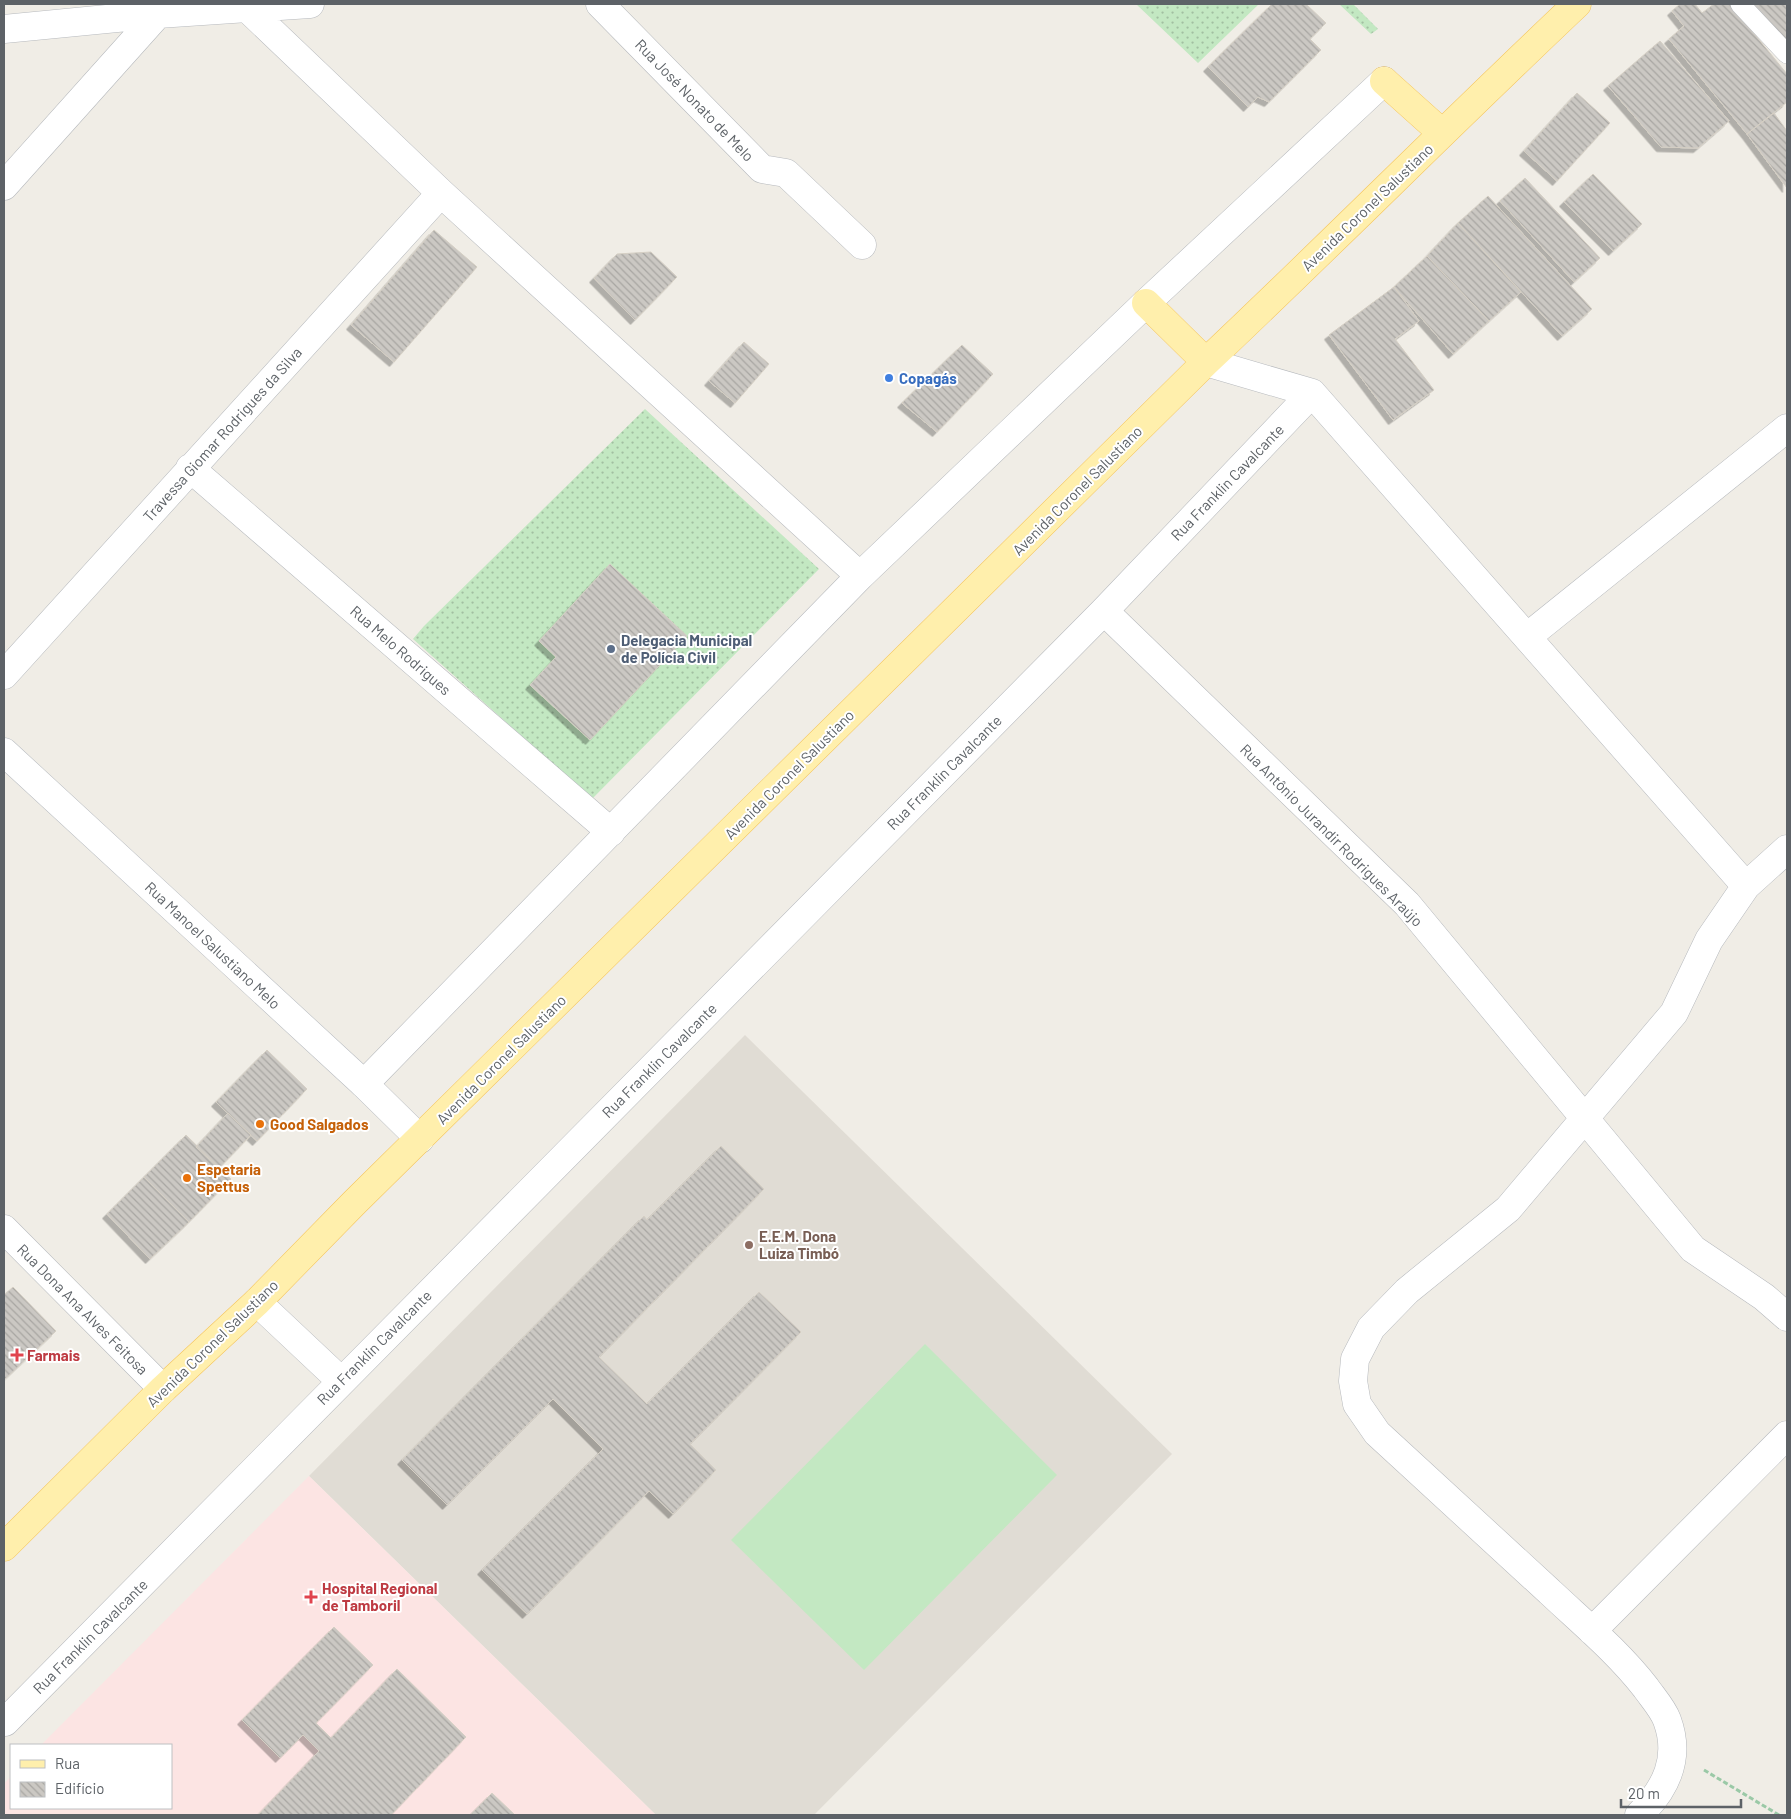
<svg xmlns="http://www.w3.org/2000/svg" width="1791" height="1819" viewBox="0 0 1791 1819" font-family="Barlow,sans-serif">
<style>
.education{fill:#e0dcd4}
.medical{fill:#fce4e3}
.grass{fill:url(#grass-dots)}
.garden{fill:#c3e8c2}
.building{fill:url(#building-back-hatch);stroke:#d5cfc4;filter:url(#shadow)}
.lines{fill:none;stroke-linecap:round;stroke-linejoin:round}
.lane-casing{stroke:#b6b9bd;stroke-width:20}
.street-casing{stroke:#b6b9bd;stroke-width:29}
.secondary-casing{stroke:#b7bbc0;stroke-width:29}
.primary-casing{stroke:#f5c45a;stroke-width:29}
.path{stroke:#9bc9a7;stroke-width:3;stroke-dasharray:5 2.5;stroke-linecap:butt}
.lane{stroke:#fff;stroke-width:19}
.street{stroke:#fff;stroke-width:28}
.secondary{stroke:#fff;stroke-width:28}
.primary{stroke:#ffefac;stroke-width:28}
.shop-dot{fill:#3f7fe0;stroke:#fff;stroke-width:2}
.service-dot{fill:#5c6f8a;stroke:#fff;stroke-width:2}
.food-dot{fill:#e8710a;stroke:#fff;stroke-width:2}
.education-dot{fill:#8d6e63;stroke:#fff;stroke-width:2}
.health-dot{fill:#e0444e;stroke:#fff;stroke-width:2}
.labels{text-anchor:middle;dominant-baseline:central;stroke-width:4;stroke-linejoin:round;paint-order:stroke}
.street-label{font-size:15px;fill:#5d6267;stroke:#fff}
.shop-label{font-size:15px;font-weight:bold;fill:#366cbe;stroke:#fff;text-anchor:start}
.service-label{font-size:15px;font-weight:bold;fill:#4e5e75;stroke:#fff;text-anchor:start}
.food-label{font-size:15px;font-weight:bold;fill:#c56008;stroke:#fff;text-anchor:start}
.education-label{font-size:15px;font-weight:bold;fill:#785e54;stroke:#fff;text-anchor:start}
.health-label{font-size:15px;font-weight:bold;fill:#be3a42;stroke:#fff;text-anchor:start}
</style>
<defs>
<pattern id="grass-dots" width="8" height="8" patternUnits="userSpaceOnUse" patternTransform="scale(1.25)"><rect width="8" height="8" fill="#c3e8c2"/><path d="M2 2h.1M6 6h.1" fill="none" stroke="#a2bfa1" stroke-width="1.8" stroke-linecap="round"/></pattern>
<pattern id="building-back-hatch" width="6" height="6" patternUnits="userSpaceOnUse" patternTransform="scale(1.25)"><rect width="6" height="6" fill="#cbc8c3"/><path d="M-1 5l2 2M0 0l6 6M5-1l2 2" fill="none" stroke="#a8a6a2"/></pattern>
<filter id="shadow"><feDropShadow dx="-4.5" dy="4.5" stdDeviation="0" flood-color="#0004"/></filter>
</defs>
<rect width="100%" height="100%" fill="#f0ede6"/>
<path class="education" d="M 745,1035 L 1172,1454 L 814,1815 L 656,1815 L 309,1476 Z"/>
<path class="medical" d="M 309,1476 L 656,1815 L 4,1815 L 4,1784 L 11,1776 L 11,1808 L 171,1808 L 171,1745 L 41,1745 Z"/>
<path class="grass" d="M 1136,4 L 1259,4 L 1198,63 Z
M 1339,4 L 1353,4 L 1378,29 L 1371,34 Z
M 645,409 L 819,569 L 592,799 L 413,639 L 424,626 Z"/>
<path class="garden" d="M 925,1344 L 1057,1475 L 864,1670 L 731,1540 Z"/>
<path class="building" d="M 1272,4 L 1306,4 L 1326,23 L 1310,39 L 1321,50 L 1269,102 L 1258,97 L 1248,107 L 1208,67 Z
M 1680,4 L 1695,4 L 1702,13 L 1714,4 L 1730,4 L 1787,74 L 1787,102 L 1747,134 L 1669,39 L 1684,26 L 1672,11 Z
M 1753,4 L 1787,4 L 1787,43 Z
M 1660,41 L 1729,121 L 1698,148 L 1661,147 L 1608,86 Z
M 1577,93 L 1610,123 L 1557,181 L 1524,151 Z
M 1774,113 L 1787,131 L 1787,188 L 1747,134 Z
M 1593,174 L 1642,224 L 1613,251 L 1564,202 Z
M 1525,178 L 1600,258 L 1574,282 L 1500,201 Z
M 1488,196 L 1592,309 L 1562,336 L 1458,223 Z
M 1458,223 L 1521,292 L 1489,321 L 1427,256 Z
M 434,230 L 477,267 L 394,362 L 351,325 Z
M 651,252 L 677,277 L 635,320 L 594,278 L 617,254 Z
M 1427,256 L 1489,321 L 1453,354 L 1394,287 Z
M 1394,287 L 1419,321 L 1395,339 L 1434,390 L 1393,420 L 1329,335 Z
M 744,342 L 769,364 L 735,403 L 709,381 Z
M 962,345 L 993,374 L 937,432 L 902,403 Z
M 610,564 L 687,636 L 590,740 L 530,685 L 556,657 L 539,641 Z
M 267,1050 L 307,1089 L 257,1141 L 216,1102 Z
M 228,1113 L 251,1135 L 219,1168 L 196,1147 Z
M 186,1135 L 231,1179 L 189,1222 L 144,1177 Z
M 721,1146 L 764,1189 L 599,1357 L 647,1404 L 759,1292 L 801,1332 L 690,1444 L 716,1470 L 673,1514 L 649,1491 L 527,1614 L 482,1570 L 603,1449 L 553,1399 L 447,1505 L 402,1460 L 644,1216 L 647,1220 Z
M 144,1177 L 189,1222 L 150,1259 L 107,1214 Z
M 13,1287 L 56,1331 L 4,1380 L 4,1295 Z
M 334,1627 L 373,1665 L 316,1723 L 331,1738 L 397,1669 L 466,1737 L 391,1815 L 258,1815 L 319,1751 L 303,1735 L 280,1758 L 242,1720 Z
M 492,1793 L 515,1815 L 470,1815 Z"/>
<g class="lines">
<g class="lane-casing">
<path id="lane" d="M 1740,4 L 1787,54"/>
</g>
<g class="street-casing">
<path id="street" d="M 600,4 L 762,169 L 786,173 L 862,245
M 247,8 L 441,193 L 860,576
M 4,29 L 158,14 L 310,4
M 4,186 L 158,14
M 1206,362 L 1312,393 L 1746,886
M 190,468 L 611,832
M 1104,611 L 1407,904 L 1693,1249 L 1764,1297 L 1787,1317
M 1527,637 L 1787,428
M 4,675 L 441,193
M 364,1084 L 860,576 L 1146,303 L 1384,81
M 4,1229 L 163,1389
M 257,1302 L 341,1381
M 1592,1631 L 1787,1435
M 4,1722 L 5,1722 L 1104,611 L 1312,393
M 1639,1815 C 1666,1789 1681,1758 1667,1720 C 1663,1709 1653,1698 1646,1688 C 1618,1652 1583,1623 1550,1592 C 1492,1539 1434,1486 1377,1433 L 1357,1404 L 1353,1381 L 1355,1359 L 1371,1328 L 1407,1291 L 1508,1209 L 1674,1013 L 1709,940 L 1746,886 L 1787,849"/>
</g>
<g class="secondary-casing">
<path id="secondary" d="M 4,752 L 364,1084 L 420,1139"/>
</g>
<g class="primary-casing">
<path id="primary" d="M 1384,81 L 1442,133
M 1146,303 L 1206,362
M 4,1547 L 163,1389 L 257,1302 L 354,1203 L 1206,362 C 1331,244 1452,122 1577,4"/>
</g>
<path class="path" d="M 1704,1770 L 1779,1815"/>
<use href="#lane" class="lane"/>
<use href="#street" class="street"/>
<use href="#secondary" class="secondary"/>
<use href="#primary" class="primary"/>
</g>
<circle class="shop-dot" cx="889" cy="378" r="5"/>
<circle class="service-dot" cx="611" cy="649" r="5"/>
<g class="food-dot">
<circle cx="260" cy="1124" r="5"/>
<circle cx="187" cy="1178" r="5"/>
</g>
<circle class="education-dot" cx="749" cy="1245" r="5"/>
<g class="health-dot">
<path d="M14.5 1347.5h5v5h5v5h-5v5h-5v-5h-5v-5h5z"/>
<path d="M308.5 1589.5h5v5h5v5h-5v5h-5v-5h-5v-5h5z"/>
</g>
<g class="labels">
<g class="street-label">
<text transform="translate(695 100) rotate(46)">Rua José Nonato de Melo</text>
<text transform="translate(1367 207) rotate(-44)">Avenida Coronel Salustiano</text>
<text transform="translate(222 434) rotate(-48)">Travessa Giomar Rodrigues da Silva</text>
<text transform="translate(1227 482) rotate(-46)">Rua Franklin Cavalcante</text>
<text transform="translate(1077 490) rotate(-45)">Avenida Coronel Salustiano</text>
<text transform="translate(401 650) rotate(41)">Rua Melo Rodrigues</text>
<text transform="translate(944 772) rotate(-45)">Rua Franklin Cavalcante</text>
<text transform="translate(789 774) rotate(-45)">Avenida Coronel Salustiano</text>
<text transform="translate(1332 835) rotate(45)">Rua Antônio Jurandir Rodrigues Araújo</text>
<text transform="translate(213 945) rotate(43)">Rua Manoel Salustiano Melo</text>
<text transform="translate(501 1059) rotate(-45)">Avenida Coronel Salustiano</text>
<text transform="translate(659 1060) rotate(-45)">Rua Franklin Cavalcante</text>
<text transform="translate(83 1309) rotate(45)">Rua Dona Ana Alves Feitosa</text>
<text transform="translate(212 1343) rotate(-44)">Avenida Coronel Salustiano</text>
<text transform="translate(374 1347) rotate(-45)">Rua Franklin Cavalcante</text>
<text transform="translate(90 1636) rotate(-45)">Rua Franklin Cavalcante</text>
</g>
<g class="shop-label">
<text x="899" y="378">Copagás</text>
</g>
<g class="service-label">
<text x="621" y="640">Delegacia Municipal<tspan x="621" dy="17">de Polícia Civil</tspan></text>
</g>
<g class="food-label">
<text x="270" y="1124">Good Salgados</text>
<text x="197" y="1169">Espetaria<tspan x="197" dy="17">Spettus</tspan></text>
</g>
<g class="education-label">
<text x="759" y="1236">E.E.M. Dona<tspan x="759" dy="17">Luiza Timbó</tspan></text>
</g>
<g class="health-label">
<text x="27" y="1355">Farmais</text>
<text x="322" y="1588">Hospital Regional<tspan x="322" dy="17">de Tamboril</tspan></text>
</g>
</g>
<rect width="1791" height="1819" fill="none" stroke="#5d6267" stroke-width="10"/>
<rect x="10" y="1744" width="162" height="65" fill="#ffffff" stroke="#bec0c2"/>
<rect x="20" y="1760" width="25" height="8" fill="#ffefac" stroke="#bec0c2"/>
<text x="55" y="1769" font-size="15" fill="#5d6267">Rua</text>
<rect x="20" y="1782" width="25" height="15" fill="url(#building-back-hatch)" stroke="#bec0c2"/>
<text x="55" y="1794" font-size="15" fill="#5d6267">Edifício</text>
<path d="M1621 1799v8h120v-8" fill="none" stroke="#5d6267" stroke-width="2.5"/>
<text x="1628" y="1799" font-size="15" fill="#5d6267" stroke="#ffffff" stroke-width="4" paint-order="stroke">20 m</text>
</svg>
